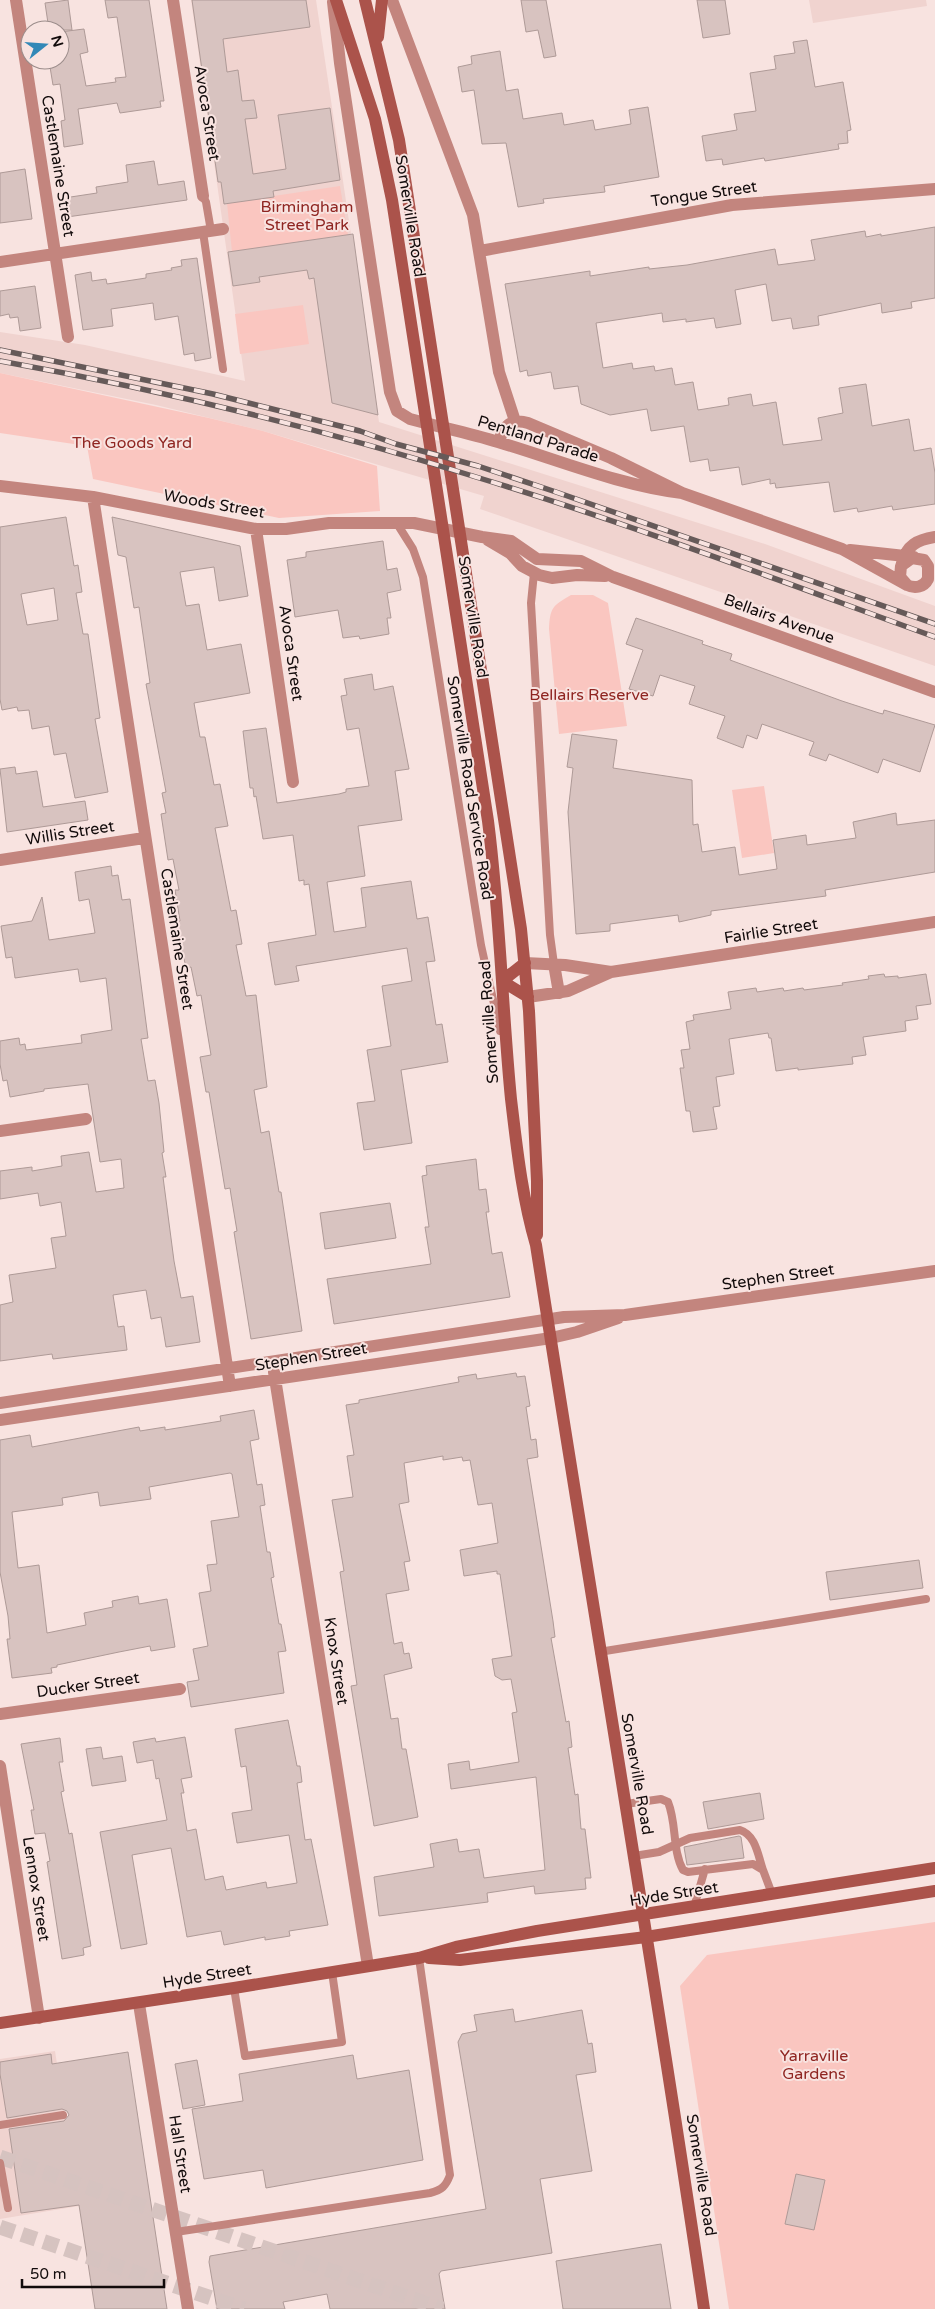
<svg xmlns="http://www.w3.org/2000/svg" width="935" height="2309" viewBox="0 0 935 2309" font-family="'Varela Round',sans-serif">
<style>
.built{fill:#f0d3cf}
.green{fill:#fac6c0}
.building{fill:#d8c3c0;stroke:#ae9a97;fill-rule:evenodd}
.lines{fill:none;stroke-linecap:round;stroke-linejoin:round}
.highway-tunnel{stroke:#d6c3c0;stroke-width:15;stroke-dasharray:15 8;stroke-linecap:butt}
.lane{stroke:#c3857e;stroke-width:8}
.street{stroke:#c3857e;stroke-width:12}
.secondary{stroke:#ab534b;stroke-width:12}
.rail-casing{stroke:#665a59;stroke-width:5.5}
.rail{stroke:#f8e3e0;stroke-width:4;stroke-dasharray:11;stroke-linecap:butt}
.labels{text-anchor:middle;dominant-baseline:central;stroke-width:4;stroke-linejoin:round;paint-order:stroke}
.street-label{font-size:16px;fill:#120b0b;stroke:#f8e3e0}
.park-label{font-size:16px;fill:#8f2521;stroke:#f8e3e0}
</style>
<rect width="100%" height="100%" fill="#f8e3e0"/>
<path class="built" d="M 191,0 L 316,0 L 379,422 L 765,544 L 935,606 L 935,666 L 480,509 L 484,496 L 263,431 L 156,405 L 0,373 L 0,332 L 85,345 L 245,381 Z
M 809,0 L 926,0 L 927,6 L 813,23 Z
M 55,2051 L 79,2206 L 0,2219 L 0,2059 Z"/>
<path class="green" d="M 340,186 L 348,235 L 232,252 L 227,203 Z
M 303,305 L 309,344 L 240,354 L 235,314 Z
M 0,373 L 209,418 L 263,431 L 377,466 L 380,511 L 279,518 L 93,479 L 87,446 L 0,433 Z
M 571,595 L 593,595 L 608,603 L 627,726 L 559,734 L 549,629 C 550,608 552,606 571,595 Z
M 764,786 L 774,853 L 742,858 L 732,790 Z
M 935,1922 L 935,2309 L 729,2309 L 680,1986 L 707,1955 Z"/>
<path class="building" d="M 68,0 L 72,30 L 49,30 L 45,3 Z
M 105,0 L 149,0 L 164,101 L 160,101 L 161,107 L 120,113 L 117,103 L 78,109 L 83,144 L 64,147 L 61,121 L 65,120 L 60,84 L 53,85 L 49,61 L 60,60 L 60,32 L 84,29 L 88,52 L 80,54 L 86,86 L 116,82 L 115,78 L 126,77 L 117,17 L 108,18 Z
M 192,0 L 306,0 L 310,27 L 223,39 L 227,72 L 238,70 L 242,101 L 254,100 L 257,118 L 245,119 L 253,174 L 286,169 L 278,115 L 330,108 L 340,180 L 273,191 L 274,197 L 224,204 L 221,182 L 218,182 Z
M 521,0 L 546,0 L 556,56 L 544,58 L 538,30 L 526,32 Z
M 697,0 L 725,0 L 730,34 L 703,38 Z
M 807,40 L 815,87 L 843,82 L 851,130 L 847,131 L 848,143 L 838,144 L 839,149 L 765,161 L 764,158 L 723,165 L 722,159 L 706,161 L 702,136 L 737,130 L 734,114 L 756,111 L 750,73 L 776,69 L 774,56 L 795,53 L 793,42 Z
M 500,51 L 506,91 L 518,89 L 523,119 L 562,113 L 564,125 L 593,120 L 595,130 L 631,124 L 629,110 L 648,107 L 659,177 L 604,186 L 605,192 L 543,199 L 544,203 L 518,207 L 506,143 L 482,144 L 474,90 L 462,92 L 458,67 L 472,64 L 471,56 Z
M 154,161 L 158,185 L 184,181 L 187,200 L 67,217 L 64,198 L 97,193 L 96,187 L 128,182 L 126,165 Z
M 25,169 L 32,219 L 0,223 L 0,173 Z
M 935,227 L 935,298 L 911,302 L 912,308 L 882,313 L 881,303 L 818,316 L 819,325 L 793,329 L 791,318 L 772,321 L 766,284 L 735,290 L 741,324 L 716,328 L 714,318 L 686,322 L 686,319 L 663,322 L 662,313 L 596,323 L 603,368 L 632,363 L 633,369 L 654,366 L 655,371 L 672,368 L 675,385 L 693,382 L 698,410 L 729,405 L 728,398 L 751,394 L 753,406 L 776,402 L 783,445 L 822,440 L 818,418 L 843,413 L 839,388 L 866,384 L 872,426 L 909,419 L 914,451 L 931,448 L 935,473 L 935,504 L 893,510 L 892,506 L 858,512 L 857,508 L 834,512 L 829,482 L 776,488 L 775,483 L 770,484 L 770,479 L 742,485 L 739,467 L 710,471 L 708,459 L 690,462 L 684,426 L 651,431 L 647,409 L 610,415 L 581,404 L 578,386 L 554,389 L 551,372 L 528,376 L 527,370 L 520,372 L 505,284 L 590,271 L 590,276 L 649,267 L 649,269 L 687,265 L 775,249 L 778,265 L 815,260 L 811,240 L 865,231 L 866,237 L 881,234 L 881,236 Z
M 353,234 L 378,415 L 332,403 L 314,278 L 309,279 L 307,270 L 259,277 L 260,282 L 233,286 L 228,252 Z
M 197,258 L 211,358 L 195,361 L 194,353 L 184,355 L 178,316 L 155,320 L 153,303 L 111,309 L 113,326 L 83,330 L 75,275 L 91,272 L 92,281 L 106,279 L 107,284 L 146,278 L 146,274 L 172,270 L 171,268 L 182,266 L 181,260 Z
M 35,286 L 41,328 L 20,331 L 18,317 L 10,318 L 9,314 L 0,316 L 0,291 Z
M 66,517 L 74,566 L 78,565 L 82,592 L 76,593 L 83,634 L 88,634 L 100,718 L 95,719 L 108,792 L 75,798 L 66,753 L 54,755 L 49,726 L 32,729 L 29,710 L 18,711 L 17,707 L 2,710 L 0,699 L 0,527 ZM 54,588 L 58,620 L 27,625 L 21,594 Z
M 112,517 L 240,546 L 248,596 L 219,601 L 214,567 L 180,572 L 186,606 L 199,604 L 207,650 L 241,644 L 250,693 L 194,703 L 200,737 L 205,737 L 214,785 L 220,784 L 228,826 L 215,828 L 231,911 L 236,910 L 242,944 L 236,945 L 246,996 L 256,995 L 267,1087 L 254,1090 L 261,1133 L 269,1131 L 279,1192 L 281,1192 L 302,1331 L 251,1339 L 234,1232 L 237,1231 L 231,1195 L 230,1188 L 225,1189 L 209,1092 L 206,1092 L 200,1057 L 211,1055 L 201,995 L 197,996 L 191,967 L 186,968 L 176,921 L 180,921 L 175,890 L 179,890 L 173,859 L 168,860 L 161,814 L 166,813 L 162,793 L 166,792 L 146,684 L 150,683 L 139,607 L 134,608 L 126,557 L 118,555 Z
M 383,541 L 387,570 L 397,568 L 401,590 L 387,593 L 391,618 L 387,618 L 389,634 L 360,639 L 359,636 L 343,638 L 338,610 L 295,617 L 287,560 L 306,557 L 306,552 Z
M 636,618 L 703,641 L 702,644 L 732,654 L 730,660 L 842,701 L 879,713 L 883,714 L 884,710 L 935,725 L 920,772 L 883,759 L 878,773 L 829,754 L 826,761 L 809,755 L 814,742 L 762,724 L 757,739 L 747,735 L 743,748 L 717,738 L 725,716 L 689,704 L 695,686 L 660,675 L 653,696 L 629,689 L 643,650 L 626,644 Z
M 372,674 L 374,690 L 393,686 L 409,769 L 395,771 L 402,820 L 358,826 L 365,876 L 327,882 L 334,932 L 366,927 L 361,888 L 411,881 L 417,919 L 428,917 L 435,961 L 426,962 L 436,1025 L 442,1024 L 448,1062 L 401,1070 L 412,1143 L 364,1150 L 357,1103 L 375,1101 L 367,1050 L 391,1046 L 382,986 L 412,981 L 407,948 L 296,966 L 299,981 L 275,985 L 268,943 L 316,935 L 309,884 L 304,885 L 304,880 L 299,881 L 293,835 L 263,839 L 256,796 L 254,797 L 253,788 L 250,788 L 243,731 L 266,728 L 277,803 L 339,794 L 346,792 L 346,789 L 369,786 L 359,728 L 347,730 L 341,696 L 347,695 L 344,679 Z
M 572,734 L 617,740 L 613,768 L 692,780 L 693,825 L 698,824 L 702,852 L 735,847 L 739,875 L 777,869 L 773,840 L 806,835 L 807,845 L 856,838 L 853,822 L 896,813 L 897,825 L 935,820 L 935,872 L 825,890 L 826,896 L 711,911 L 711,915 L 679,922 L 678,915 L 610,924 L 610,931 L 576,934 L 568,812 L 573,768 L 567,767 Z
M 15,767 L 16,774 L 37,771 L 43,807 L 85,801 L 88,820 L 7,832 L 0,769 Z
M 111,866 L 112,876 L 118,875 L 122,900 L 130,899 L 148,1038 L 141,1039 L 148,1081 L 155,1080 L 159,1103 L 164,1152 L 162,1153 L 166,1177 L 163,1177 L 174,1261 L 181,1298 L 193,1296 L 200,1342 L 166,1347 L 161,1317 L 151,1319 L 146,1290 L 113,1295 L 118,1327 L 124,1326 L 127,1350 L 53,1359 L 52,1354 L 0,1361 L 0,1305 L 13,1302 L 9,1275 L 56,1268 L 51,1238 L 66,1236 L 61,1202 L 40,1206 L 38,1193 L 0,1199 L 0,1171 L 32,1167 L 32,1171 L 62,1166 L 61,1156 L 89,1152 L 96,1192 L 124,1188 L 121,1159 L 100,1162 L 88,1084 L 44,1089 L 44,1091 L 10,1097 L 7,1080 L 3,1081 L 0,1064 L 0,1041 L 19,1038 L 20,1045 L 25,1044 L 26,1050 L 82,1043 L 81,1035 L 112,1030 L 106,978 L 80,982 L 78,969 L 15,978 L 12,957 L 6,958 L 1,926 L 32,921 L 42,897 L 49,940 L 95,933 L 89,899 L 79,901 L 75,872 Z
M 884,974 L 885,977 L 898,976 L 898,978 L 926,974 L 931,1004 L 916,1006 L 918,1019 L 905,1021 L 906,1031 L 863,1037 L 866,1055 L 852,1057 L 853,1064 L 798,1070 L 798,1068 L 776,1071 L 771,1038 L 769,1038 L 768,1033 L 729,1039 L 734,1074 L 716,1077 L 720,1106 L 713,1107 L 717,1129 L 693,1132 L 690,1111 L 686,1111 L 680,1068 L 684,1068 L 681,1050 L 690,1049 L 686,1022 L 694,1020 L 693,1015 L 731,1009 L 728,992 L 756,988 L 757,992 L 783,988 L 784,991 L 803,988 L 804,990 L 843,985 L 842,983 L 869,979 L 868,976 Z
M 476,1159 L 479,1190 L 486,1189 L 489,1212 L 486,1212 L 492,1254 L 502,1252 L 510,1297 L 334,1324 L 327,1279 L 431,1264 L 425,1227 L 429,1227 L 422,1176 L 427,1175 L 426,1166 Z
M 390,1203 L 396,1238 L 325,1249 L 320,1213 Z
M 516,1373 L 517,1377 L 525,1376 L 530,1406 L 526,1407 L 531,1440 L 536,1439 L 538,1457 L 527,1459 L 553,1621 L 555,1637 L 551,1638 L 566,1722 L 569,1721 L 572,1747 L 568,1748 L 575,1795 L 578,1794 L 581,1829 L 585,1829 L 591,1878 L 585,1878 L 586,1889 L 535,1894 L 534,1886 L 487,1893 L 488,1902 L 379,1916 L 374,1877 L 434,1867 L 430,1844 L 457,1839 L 459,1852 L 479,1849 L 484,1878 L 545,1870 L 536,1777 L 451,1789 L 448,1764 L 469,1761 L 470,1770 L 519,1762 L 512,1713 L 517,1712 L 511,1679 L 502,1680 L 495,1676 L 492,1659 L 512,1656 L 500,1574 L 497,1574 L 497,1571 L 464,1576 L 460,1550 L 498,1543 L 492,1503 L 478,1505 L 470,1460 L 463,1461 L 462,1457 L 443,1460 L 443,1456 L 404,1463 L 409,1502 L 399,1504 L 410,1561 L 404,1562 L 409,1590 L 386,1594 L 394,1644 L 402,1642 L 404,1654 L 409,1653 L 412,1668 L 384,1675 L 391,1719 L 398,1718 L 402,1749 L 406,1749 L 418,1817 L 374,1826 L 351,1686 L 357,1685 L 340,1572 L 344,1571 L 332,1500 L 353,1497 L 347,1456 L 354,1455 L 346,1405 L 359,1403 L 359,1400 L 459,1382 L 458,1377 L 476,1374 L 477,1379 Z
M 254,1410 L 259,1439 L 250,1441 L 257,1485 L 262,1484 L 265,1505 L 260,1506 L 267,1552 L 270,1552 L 274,1577 L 271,1578 L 279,1624 L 281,1624 L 286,1651 L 278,1652 L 284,1693 L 191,1707 L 187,1682 L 199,1680 L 193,1649 L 208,1646 L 199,1593 L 211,1591 L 207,1565 L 217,1564 L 211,1521 L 239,1517 L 232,1474 L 230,1473 L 149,1487 L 151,1499 L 100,1506 L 98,1492 L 62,1498 L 63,1505 L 12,1512 L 18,1568 L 39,1565 L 47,1633 L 86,1625 L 84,1613 L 113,1607 L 112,1601 L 138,1596 L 139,1604 L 167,1599 L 175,1647 L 151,1651 L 150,1646 L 119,1652 L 57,1665 L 57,1667 L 51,1668 L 52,1673 L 12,1678 L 7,1639 L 10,1639 L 8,1616 L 0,1572 L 0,1440 L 30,1435 L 32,1447 L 139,1427 L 140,1431 L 165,1427 L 165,1430 L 221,1421 L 220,1416 Z
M 919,1560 L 923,1588 L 830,1600 L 826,1572 Z
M 288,1720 L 297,1766 L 300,1766 L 302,1782 L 297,1783 L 305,1840 L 311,1839 L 328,1925 L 289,1931 L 290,1936 L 265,1940 L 265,1937 L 224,1945 L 221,1931 L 187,1937 L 171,1848 L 132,1855 L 147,1944 L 121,1949 L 100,1832 L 167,1820 L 159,1778 L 156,1779 L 153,1760 L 137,1763 L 133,1742 L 155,1738 L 156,1742 L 185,1737 L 192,1777 L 181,1779 L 184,1793 L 181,1793 L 187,1831 L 196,1829 L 205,1880 L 223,1876 L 226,1890 L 266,1882 L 267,1888 L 297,1883 L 289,1835 L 237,1843 L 232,1813 L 252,1810 L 246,1766 L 241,1767 L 235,1729 Z
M 60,1738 L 63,1762 L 59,1762 L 64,1791 L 61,1792 L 69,1834 L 72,1833 L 91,1946 L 83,1948 L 84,1955 L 62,1959 L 47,1862 L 50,1861 L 45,1833 L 35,1834 L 31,1810 L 34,1810 L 21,1744 Z
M 101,1747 L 103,1759 L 122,1756 L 126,1781 L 92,1786 L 86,1749 Z
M 760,1793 L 764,1819 L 708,1829 L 703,1802 Z
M 739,1836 L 741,1837 L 744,1858 L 687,1865 L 684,1847 Z
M 513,2009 L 515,2022 L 582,2010 L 588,2044 L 592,2043 L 596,2072 L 576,2075 L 592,2171 L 540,2179 L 552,2253 L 441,2271 L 439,2274 L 445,2309 L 330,2309 L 327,2294 L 283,2302 L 285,2309 L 217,2309 L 209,2262 L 210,2256 L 486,2209 L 458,2042 L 462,2034 L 477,2031 L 474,2015 Z
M 128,2052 L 167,2309 L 95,2309 L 79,2205 L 21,2213 L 9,2129 L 64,2121 L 69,2115 L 67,2111 L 62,2109 L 7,2118 L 0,2074 L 0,2062 L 51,2054 L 52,2064 Z
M 353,2055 L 357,2079 L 409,2070 L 423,2160 L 266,2188 L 263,2170 L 204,2179 L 192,2109 L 243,2101 L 239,2074 Z
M 197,2060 L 205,2105 L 183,2109 L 175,2064 Z
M 796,2174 L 825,2180 L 814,2230 L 785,2224 Z
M 661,2244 L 671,2309 L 563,2309 L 556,2261 Z"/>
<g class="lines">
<path class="highway-tunnel" d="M 0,2157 L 442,2309
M 0,2227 L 244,2309"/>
<path class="lane" d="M 203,196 L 206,202 L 211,231
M 203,232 L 223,369
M 396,522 L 413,549 L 423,577 L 481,945 L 500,1031
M 534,573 L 531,603 L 550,935 L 554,964
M 599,1652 L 926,1599
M 626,1804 L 661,1799 L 668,1802 C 677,1824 672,1850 683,1870 L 688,1872 L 753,1864 L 763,1870 L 772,1894
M 634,1856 L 659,1852 L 690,1838 L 740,1830 C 756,1835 758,1856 763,1870
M 694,1907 L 705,1869
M 234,1988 L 245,2056 L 342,2042 L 332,1972
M 0,2125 L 63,2115
M 0,2163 L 8,2208
M 176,2232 L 430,2193 C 442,2190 446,2186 450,2175 L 419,1958"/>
<path class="street" d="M 16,0 L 68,337
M 173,0 L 203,196
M 392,0 L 473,215 L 499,372 L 515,421
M 333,2 L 340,63 L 390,392 L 397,411 L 410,419 C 439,427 469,433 498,442 C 559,460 618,485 682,493
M 480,251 L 732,205 L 935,189
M 0,262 L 223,229
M 499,442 C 503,426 511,418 528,423 L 611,458 L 682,493 L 842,549 L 907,585 C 915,589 924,587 928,579 L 928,566 L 924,560 L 912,558 L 901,566 L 900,577 L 907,585
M 0,486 L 93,497 L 256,529 L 286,529 L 329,523 L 414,523 L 482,537 L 511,541 L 537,559 L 581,561 L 613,577 L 935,692
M 93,497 L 230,1386
M 256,529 L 293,782
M 488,540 L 510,553 L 522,566 L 539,575 L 552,578 L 577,575 L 605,576
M 850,550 L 914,557
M 902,563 C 907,545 917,540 935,537
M 0,860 L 144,838
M 525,963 L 565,965 L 611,972
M 554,964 L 559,993
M 528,997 L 568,991 L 611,972 L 935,922
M 0,1131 L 86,1119
M 274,1372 L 368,1966
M 0,1403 L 564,1317 L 625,1315 L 935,1271
M 0,1420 L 551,1338 L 577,1332 L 618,1318
M 0,1714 L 180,1689
M 0,1766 L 39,2018
M 139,2004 L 188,2309"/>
<path class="secondary" d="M 336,0 L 375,119 L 392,200 L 488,821 C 500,914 502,1007 511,1099 C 517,1149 522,1197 536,1245 C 591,1600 652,1954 704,2309
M 365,0 L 399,140 L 521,929 L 529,1011 L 537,1181 L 537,1235
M 378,37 L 382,0
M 502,981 L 528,997
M 502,981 L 525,963
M 429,1958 L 460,1960 L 646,1937 L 935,1891
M 0,2023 L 234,1988 L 419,1958 L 456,1947 L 537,1931 L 935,1868"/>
<g class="rail-casing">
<path id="rail" d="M 0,350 L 213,394 L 360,431 L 396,444 L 478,466 L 556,492 L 935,624
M 0,361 C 161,390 320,428 476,477 C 631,524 783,582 935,637"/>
</g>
<use href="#rail" class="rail"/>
</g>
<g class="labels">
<g class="street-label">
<text transform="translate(207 113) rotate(81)">Avoca Street</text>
<text transform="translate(58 166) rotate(81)">Castlemaine Street</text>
<text transform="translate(704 194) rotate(-8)">Tongue Street</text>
<text transform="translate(410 216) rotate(81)">Somerville Road</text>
<text transform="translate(538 439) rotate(17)">Pentland Parade</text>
<text transform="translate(214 504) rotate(10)">Woods Street</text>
<text transform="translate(473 617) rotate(81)">Somerville Road</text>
<text transform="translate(779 619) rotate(20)">Bellairs Avenue</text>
<text transform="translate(291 653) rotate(82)">Avoca Street</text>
<text transform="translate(470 788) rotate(81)">Somerville Road Service Road</text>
<text transform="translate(70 833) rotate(-9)">Willis Street</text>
<text transform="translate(771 931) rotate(-9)">Fairlie Street</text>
<text transform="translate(177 939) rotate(81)">Castlemaine Street</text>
<text transform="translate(489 1022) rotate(-94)">Somerville Road</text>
<text transform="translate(778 1277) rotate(-8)">Stephen Street</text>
<text transform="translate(311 1357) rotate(-9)">Stephen Street</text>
<text transform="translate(336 1661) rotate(81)">Knox Street</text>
<text transform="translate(88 1685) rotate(-8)">Ducker Street</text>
<text transform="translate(637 1774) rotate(80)">Somerville Road</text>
<text transform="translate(36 1889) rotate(81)">Lennox Street</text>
<text transform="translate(674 1894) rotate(-9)">Hyde Street</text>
<text transform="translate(207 1976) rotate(-9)">Hyde Street</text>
<text transform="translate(180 2154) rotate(81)">Hall Street</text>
<text transform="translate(701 2175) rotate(81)">Somerville Road</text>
</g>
<g class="park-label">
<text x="307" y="207">Birmingham<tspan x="307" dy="18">Street Park</tspan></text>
<text x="132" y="443">The Goods Yard</text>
<text x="589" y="695">Bellairs Reserve</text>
<text x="814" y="2056">Yarraville<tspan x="814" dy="18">Gardens</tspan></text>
</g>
</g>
<g transform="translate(45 45) rotate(73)"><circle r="24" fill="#f8e3e0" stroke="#9c8d8b"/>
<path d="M0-4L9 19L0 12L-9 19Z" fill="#3288b7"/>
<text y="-8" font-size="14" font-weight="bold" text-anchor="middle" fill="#120b0b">N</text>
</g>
<path d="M22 2279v8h142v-8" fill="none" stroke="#120b0b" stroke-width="2.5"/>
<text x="30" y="2279" font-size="15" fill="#120b0b" stroke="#f8e3e0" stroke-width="4" paint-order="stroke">50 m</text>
</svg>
